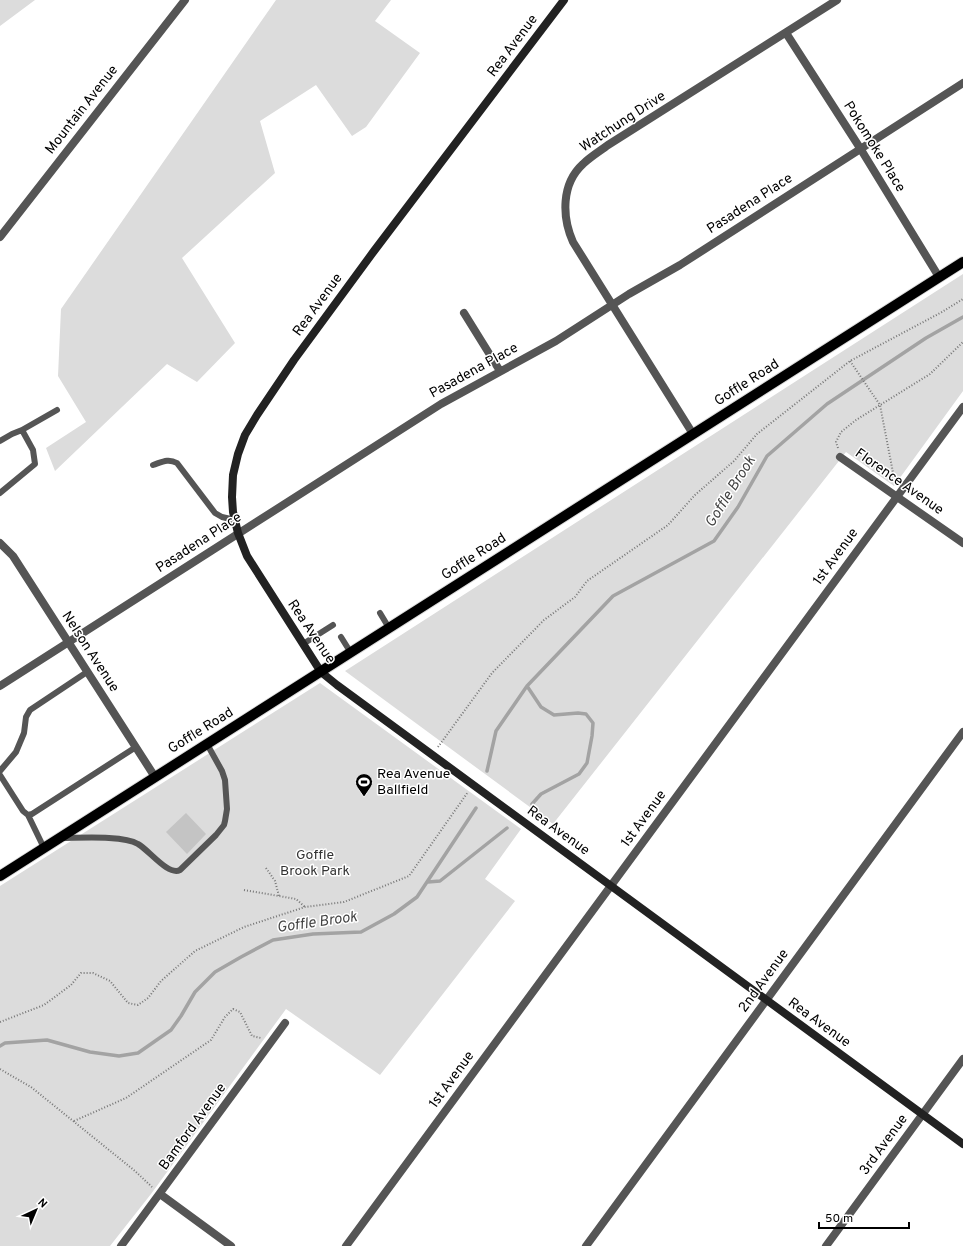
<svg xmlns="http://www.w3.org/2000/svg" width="963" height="1246" viewBox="0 0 963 1246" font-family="Overpass,sans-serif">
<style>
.green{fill:#dcdcdc}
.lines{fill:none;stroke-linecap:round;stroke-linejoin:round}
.stream{stroke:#a3a3a3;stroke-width:3.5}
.building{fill:#c4c4c4}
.primary-casing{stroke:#dbdbdb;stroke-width:12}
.path{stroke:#777;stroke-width:2;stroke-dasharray:1 2;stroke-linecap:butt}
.lane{stroke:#555;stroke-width:6}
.street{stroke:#555;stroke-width:8}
.secondary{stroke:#222;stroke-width:8}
.primary{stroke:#000;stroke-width:10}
.labels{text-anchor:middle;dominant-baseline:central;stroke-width:3;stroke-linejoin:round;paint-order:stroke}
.street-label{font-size:14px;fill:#000;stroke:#fff}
.poi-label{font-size:14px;fill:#000;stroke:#fff;text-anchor:start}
.park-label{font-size:14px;fill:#333;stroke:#fff}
.water-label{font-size:15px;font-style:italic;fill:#444;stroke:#fff}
</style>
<rect width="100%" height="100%" fill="#fff"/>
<path class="green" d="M 0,0 L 35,0 L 0,26 Z
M 276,0 L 391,0 L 375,21 L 420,53 L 366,127 L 352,136 L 316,85 L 260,121 L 275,173 L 182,258 L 235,343 L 197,382 L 167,364 L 55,471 L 46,448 L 86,422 L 58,376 L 61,309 Z
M 963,274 L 963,391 L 894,486 L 846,452 L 553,824 L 345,671 Z
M 320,683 L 521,829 L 485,879 L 515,901 L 380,1075 L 286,1009 L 151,1194 L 110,1246 L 0,1246 L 0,886 Z"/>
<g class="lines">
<path class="stream" d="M 527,686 L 541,707 L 554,715 L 578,713 L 586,714 L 593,723 L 592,736 L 587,763 L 579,774 L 541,794 L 532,804
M 487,771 L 496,731 L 527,686 L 613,596 L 714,541 L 738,507 L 767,456 L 827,404 L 926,338 L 963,317
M 428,882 L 440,881 L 507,828
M 0,1046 L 5,1043 L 47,1040 L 90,1052 L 119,1056 L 138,1053 L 171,1030 L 181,1016 L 195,992 L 215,972 L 241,957 L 273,940 L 313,934 L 361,932 L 394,914 L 417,897 L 476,808"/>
</g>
<path class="building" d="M 186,813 L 206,834 L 187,854 L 166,832 Z"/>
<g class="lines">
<g class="primary-casing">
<path id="primary" d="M 0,876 L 963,262"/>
</g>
<path class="path" d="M 850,361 L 880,405 L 895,483
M 838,448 L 836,442 L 841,432 L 856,420 L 930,374 L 963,342
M 438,747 L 492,673 L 544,620 L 575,597 L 587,581 L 668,525 L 695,495 L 734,461 L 757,434 L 850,361 L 942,312 L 963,299
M 266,868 L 275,881 L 279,896
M 244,890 L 296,899 L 305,907
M 0,1022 L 44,1005 L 71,985 L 81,973 L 93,973 L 110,981 L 128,1003 L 138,1005 L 148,998 L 161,981 L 195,951 L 244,927 L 305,907 L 344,902 L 409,876 L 468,792
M 0,1069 L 31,1087 L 135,1171 L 152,1187
M 74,1121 L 126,1098 L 211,1040 L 225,1017 L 233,1009 L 240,1012 L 252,1036 L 261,1038"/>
<path class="lane" d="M 22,430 L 57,410
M 0,441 L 12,434 L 22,430 L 33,450 L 35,464 L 0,493
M 153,465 C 162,462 168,458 177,463 L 215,513 L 222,517 L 235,520
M 380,613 L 389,628
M 341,637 L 351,653
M 303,644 L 333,625
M 0,771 L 16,752 L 24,733 L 26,717 L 30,710 L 87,672
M 0,775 L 23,811 L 28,815 L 32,814 L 136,747
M 28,815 L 44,848
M 61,838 C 80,838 123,835 138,844 C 149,850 168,876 180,870 L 216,835 L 224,825 L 225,821 L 227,809 L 225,780 L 222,771 L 207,744"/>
<path class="street" d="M 786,33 L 860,148 L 939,277
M 0,237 L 185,0
M 464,313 L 500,371
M 693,434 L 573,242 C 562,217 561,184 583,164 C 590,157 600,151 608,145 L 837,0
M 840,457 L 963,543
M 0,543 L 13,556 L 155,777
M 0,686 L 441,404 L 556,341 L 629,294 L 680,265 L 963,83
M 160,1194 L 231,1246
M 121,1246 L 285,1023
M 346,1246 L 963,407
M 586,1246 L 963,732
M 826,1246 L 963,1059"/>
<path class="secondary" d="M 564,0 L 374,251 L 294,360 L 257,415 L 245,435 L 238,454 L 233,475 L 232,497 L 233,512 L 238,533 L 247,556 L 321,672 L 337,685 L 963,1144"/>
<use href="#primary" class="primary"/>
</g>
<defs>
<g id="stadium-pin" transform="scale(0.9)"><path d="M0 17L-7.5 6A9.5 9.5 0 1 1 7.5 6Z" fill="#000" stroke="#fff"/><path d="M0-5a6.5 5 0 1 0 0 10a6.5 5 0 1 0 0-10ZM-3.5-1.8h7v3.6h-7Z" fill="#fff"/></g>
</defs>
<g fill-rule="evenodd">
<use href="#stadium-pin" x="364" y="782"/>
</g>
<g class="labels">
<g class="street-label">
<text transform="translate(513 46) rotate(-53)">Rea Avenue</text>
<text transform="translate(82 110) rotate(-52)">Mountain Avenue</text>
<text transform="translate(623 122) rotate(-33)">Watchung Drive</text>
<text transform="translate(874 147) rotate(58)">Pokomoke Place</text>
<text transform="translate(750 204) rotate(-33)">Pasadena Place</text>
<text transform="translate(318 305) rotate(-54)">Rea Avenue</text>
<text transform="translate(474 371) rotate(-29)">Pasadena Place</text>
<text transform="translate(747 383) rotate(-33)">Goffle Road</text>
<text transform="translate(899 482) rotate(35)">Florence Avenue</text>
<text transform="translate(199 543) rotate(-33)">Pasadena Place</text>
<text transform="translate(474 557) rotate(-33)">Goffle Road</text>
<text transform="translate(836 557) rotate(-54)">1st Avenue</text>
<text transform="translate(311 632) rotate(56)">Rea Avenue</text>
<text transform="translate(90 652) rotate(57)">Nelson Avenue</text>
<text transform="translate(201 731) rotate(-32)">Goffle Road</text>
<text transform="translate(644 819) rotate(-54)">1st Avenue</text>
<text transform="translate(558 831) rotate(36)">Rea Avenue</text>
<text transform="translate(764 981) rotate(-54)">2nd Avenue</text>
<text transform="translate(819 1023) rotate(36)">Rea Avenue</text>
<text transform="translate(452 1080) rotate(-54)">1st Avenue</text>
<text transform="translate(193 1127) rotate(-54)">Bamford Avenue</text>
<text transform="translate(884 1145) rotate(-54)">3rd Avenue</text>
</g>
<g class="poi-label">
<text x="377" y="774">Rea Avenue<tspan x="377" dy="16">Ballfield</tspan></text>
</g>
<g class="park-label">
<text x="315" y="855">Goffle<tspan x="315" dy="16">Brook Park</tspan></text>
</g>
<g class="water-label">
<text transform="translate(731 492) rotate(-58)">Goffle Brook</text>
<text transform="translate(317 923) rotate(-8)">Goffle Brook</text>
</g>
</g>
<g transform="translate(36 1210) rotate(44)" stroke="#ffffff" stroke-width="3" paint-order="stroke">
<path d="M0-3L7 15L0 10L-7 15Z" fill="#000000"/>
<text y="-6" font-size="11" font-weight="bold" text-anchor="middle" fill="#000000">N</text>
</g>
<path d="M819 1222v6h90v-6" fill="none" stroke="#000000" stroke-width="2"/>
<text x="825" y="1222" font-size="12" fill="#000000" stroke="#ffffff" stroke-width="3" paint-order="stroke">50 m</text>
</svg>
